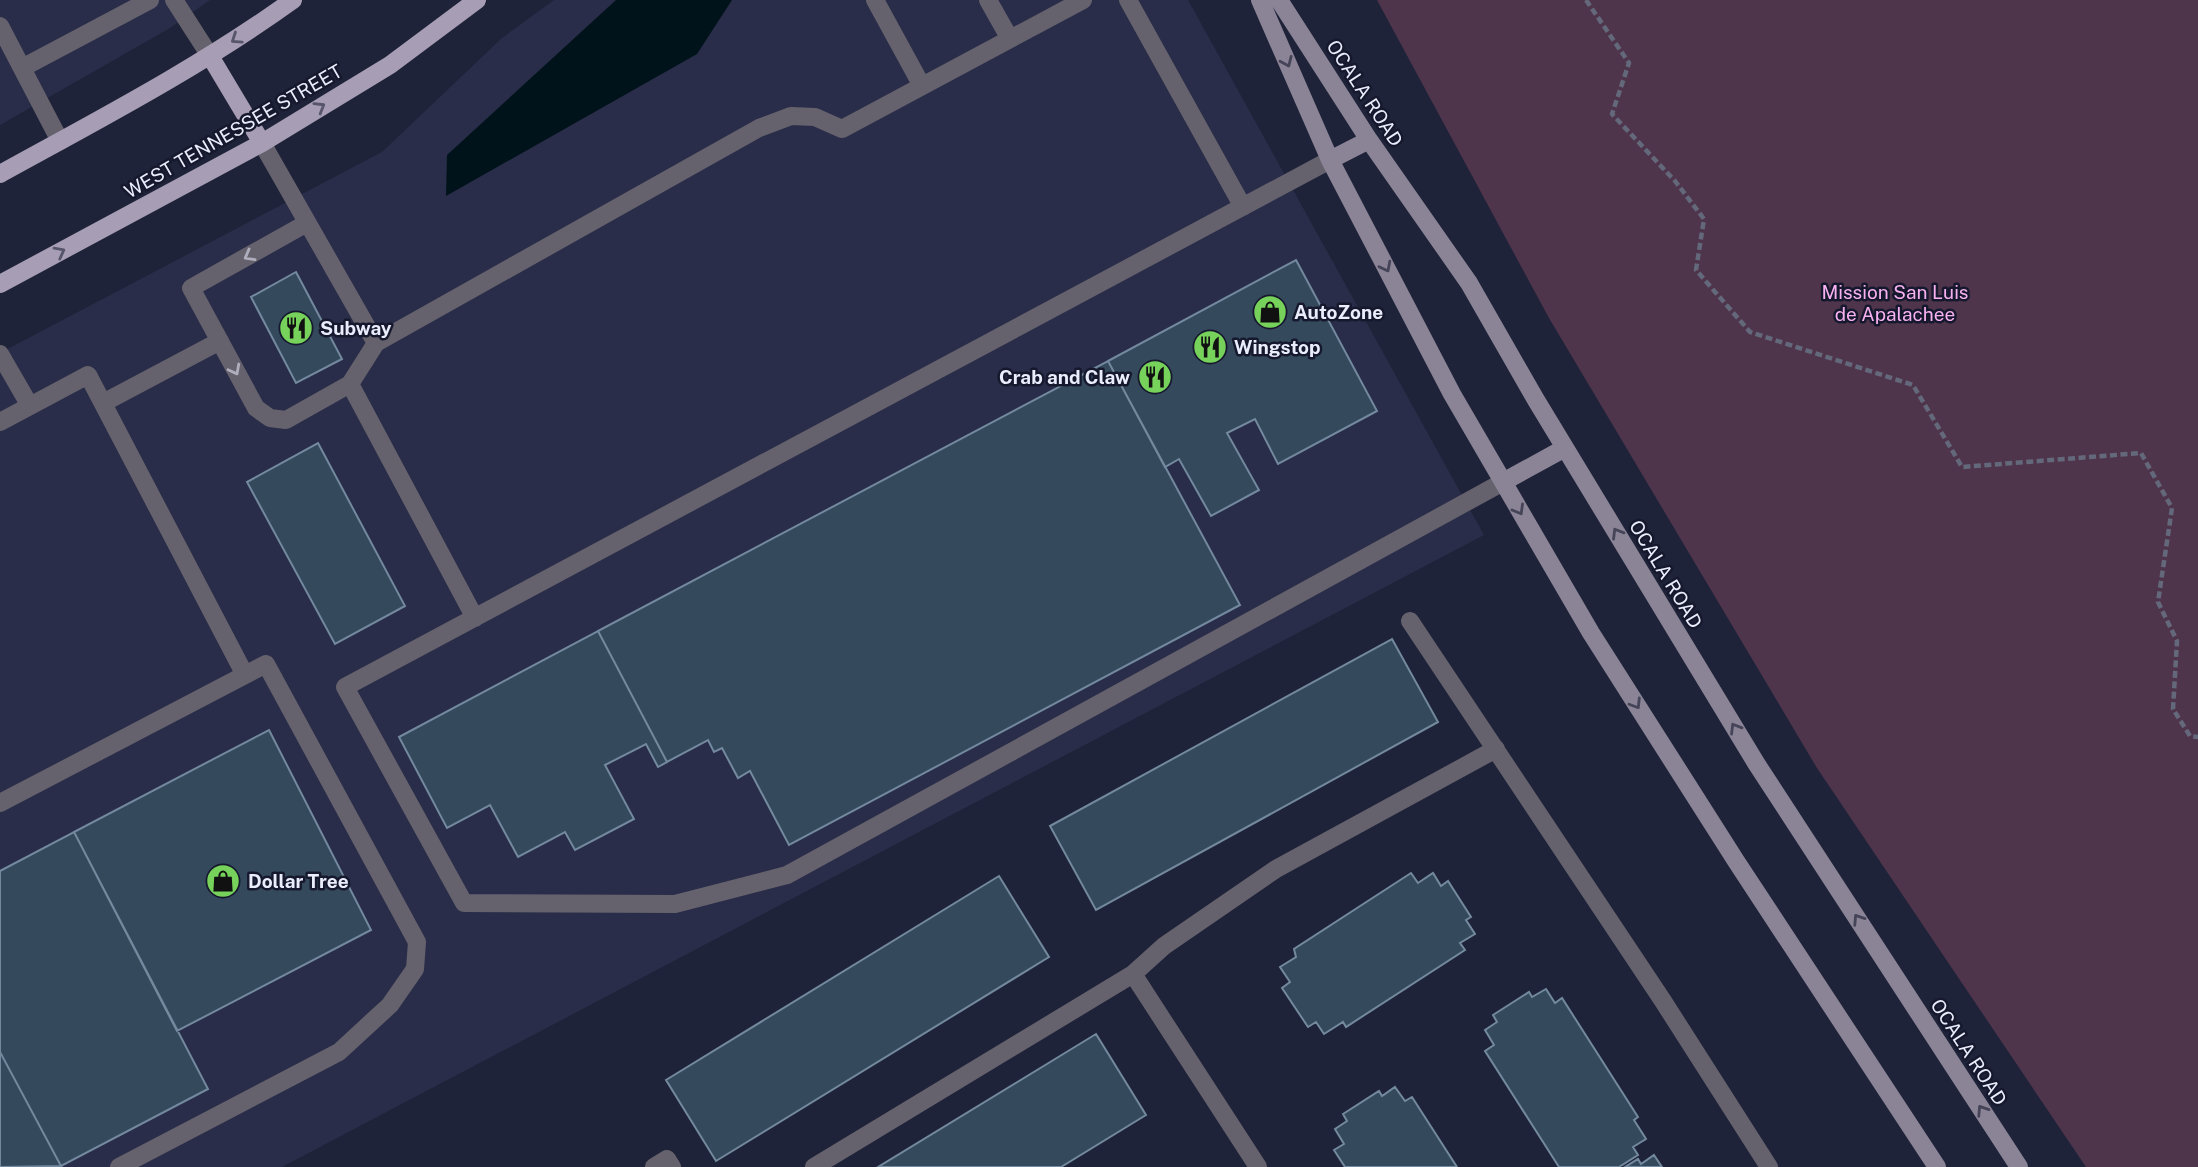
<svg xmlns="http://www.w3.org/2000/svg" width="2198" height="1167" viewBox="0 0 2198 1167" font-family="'Public Sans',sans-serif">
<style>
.built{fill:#292d49}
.green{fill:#4f354c}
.water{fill:#00131a}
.building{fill:#35495c;stroke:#73899e;stroke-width:2}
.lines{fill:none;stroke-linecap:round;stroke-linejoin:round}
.path{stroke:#64687b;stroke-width:4.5;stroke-dasharray:7 3.5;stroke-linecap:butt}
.lane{stroke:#66626d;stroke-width:18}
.secondary{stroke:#8b8496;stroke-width:18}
.primary{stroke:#a79eb5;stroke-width:18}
.oneway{stroke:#57556b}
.oneway2{stroke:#454458}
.oneway3{stroke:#afaebc}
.labels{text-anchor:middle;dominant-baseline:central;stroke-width:5;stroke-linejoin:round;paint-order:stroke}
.street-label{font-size:19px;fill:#eaedfc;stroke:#16192e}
.park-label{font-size:19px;fill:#f8b1f0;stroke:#16192e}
.poi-label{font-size:19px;font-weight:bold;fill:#eaedfc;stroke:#16192e;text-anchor:start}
</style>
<rect width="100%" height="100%" fill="#1f2339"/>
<path class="built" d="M 0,0 L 210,0 L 170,28 L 0,125 Z
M 554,0 L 1188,0 L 1484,535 L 282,1167 L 0,1167 L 0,353 L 382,152 L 502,38 Z"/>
<path class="green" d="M 1377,0 L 2198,0 L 2198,1167 L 2086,1167 L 1817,768 L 1549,318 Z"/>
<path class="water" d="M 616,0 L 732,0 L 697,54 L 446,196 L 447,155 Z"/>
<path class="building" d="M 1296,260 L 1377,411 L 1278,464 L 1255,419 L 1227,433 L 1259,490 L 1211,516 L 1179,459 L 1165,467 L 1108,361 Z
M 296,272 L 342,359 L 296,383 L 251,297 Z
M 1108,361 L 1240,605 L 789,845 L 750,771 L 738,778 L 722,748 L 714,752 L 708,740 L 667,762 L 598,631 Z
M 318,443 L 405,606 L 335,644 L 247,482 Z
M 598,631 L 667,762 L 658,767 L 646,744 L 605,765 L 634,819 L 575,850 L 565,832 L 518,857 L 490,805 L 447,828 L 399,737 Z
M 1392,639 L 1438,722 L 1096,910 L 1050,826 Z
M 269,730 L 371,930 L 177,1031 L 74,832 Z
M 74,832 L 208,1089 L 61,1166 L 0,1052 L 0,871 Z
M 1411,873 L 1418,883 L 1433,873 L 1441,886 L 1448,881 L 1471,917 L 1466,920 L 1475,934 L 1460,943 L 1465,950 L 1346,1027 L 1343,1022 L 1324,1034 L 1316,1022 L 1308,1027 L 1282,988 L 1290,982 L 1280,967 L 1296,957 L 1294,949 Z
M 999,876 L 1049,957 L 716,1161 L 666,1080 Z
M 1546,989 L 1555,1003 L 1562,998 L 1638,1117 L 1634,1120 L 1646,1139 L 1633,1147 L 1638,1155 L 1619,1167 L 1559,1167 L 1485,1051 L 1494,1045 L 1485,1030 L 1497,1022 L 1493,1015 L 1529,992 L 1532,997 Z
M 1096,1034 L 1146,1115 L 1061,1167 L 878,1167 Z
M 0,1052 L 61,1166 L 0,1167 Z
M 1395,1087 L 1405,1101 L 1412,1097 L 1457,1167 L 1345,1167 L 1334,1150 L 1344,1144 L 1335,1129 L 1347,1121 L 1343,1114 L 1379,1091 L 1382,1096 Z
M 1654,1155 L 1662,1167 L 1625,1167 L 1638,1159 L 1641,1164 Z"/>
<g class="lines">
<path class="path" d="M 1586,0 L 1629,63 L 1612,114 L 1675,181 L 1704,219 L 1696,270 L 1750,332 L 1913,385 L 1962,467 L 2141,453 L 2172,508 L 2158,602 L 2177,641 L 2173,709 L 2190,736 L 2198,737"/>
<path class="lane" d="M 174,0 L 210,56
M 875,0 L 922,86
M 988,0 L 1010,39
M 1128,0 L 1243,207
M 0,26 L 60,141
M 22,68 L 150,0
M 262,143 L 376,343
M 1330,160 L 345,687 L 464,903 L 675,904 L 787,875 L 1503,482
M 307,223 L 191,288 L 256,408 L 270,418 L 286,420 L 350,384 L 376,343 L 759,128 L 791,116 L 815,117 L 842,129 L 1083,0
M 0,354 L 30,406
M 350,384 L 475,618
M 103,403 L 220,341
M 0,422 L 88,375 L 245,675
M 1410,621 L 1663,1001 L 1769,1167
M 0,803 L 266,664 L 417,942 L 415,969 L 390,1005 L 339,1052 L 119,1167
M 1133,974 L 1258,1167
M 654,1167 L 667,1159 L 672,1167
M 814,1167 L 1133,974 L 1164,946 L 1276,869 L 1496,749"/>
<path class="secondary" d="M 1260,0 L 1330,160 L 1452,394 L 1591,633 L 1736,861 L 1937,1167
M 1279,0 L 1369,140 L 1469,283 L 1536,400 L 1756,763 L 2019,1167
M 1330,160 L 1369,140
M 1503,482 L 1565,448"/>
<path class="primary" d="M 210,56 L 262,143
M 0,174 C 100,119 200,67 293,0
M 0,284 L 262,143 L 390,65 L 477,0"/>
</g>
<defs><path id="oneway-chevron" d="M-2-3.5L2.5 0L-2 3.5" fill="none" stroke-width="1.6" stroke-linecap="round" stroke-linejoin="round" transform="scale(1.75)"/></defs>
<g class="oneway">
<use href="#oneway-chevron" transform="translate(236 39) rotate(146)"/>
<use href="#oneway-chevron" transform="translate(320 107) rotate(-31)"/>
<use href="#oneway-chevron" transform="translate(60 252) rotate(-28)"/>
</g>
<g class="oneway2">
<use href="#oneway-chevron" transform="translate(1287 62) rotate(66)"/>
<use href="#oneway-chevron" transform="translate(1386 267) rotate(63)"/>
<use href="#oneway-chevron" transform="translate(1519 510) rotate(60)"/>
<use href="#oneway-chevron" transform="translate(1617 533) rotate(-121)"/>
<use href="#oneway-chevron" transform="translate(1636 704) rotate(58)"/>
<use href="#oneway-chevron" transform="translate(1735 728) rotate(-121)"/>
<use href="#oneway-chevron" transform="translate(1858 919) rotate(-123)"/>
<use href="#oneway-chevron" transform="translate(1982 1110) rotate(-123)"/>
</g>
<g class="oneway3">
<use href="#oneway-chevron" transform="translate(249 256) rotate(151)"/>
<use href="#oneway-chevron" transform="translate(235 370) rotate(62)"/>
</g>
<defs>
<g id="shop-disc" transform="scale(1.75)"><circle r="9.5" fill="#76d25a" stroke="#16192e"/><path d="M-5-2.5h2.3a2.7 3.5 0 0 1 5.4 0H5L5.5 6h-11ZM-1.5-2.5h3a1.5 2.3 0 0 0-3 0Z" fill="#111"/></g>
<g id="restaurant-disc" transform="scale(1.75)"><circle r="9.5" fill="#76d25a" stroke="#16192e"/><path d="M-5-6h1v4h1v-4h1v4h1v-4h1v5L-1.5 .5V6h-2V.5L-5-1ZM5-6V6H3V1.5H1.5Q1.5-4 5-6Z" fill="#111"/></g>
</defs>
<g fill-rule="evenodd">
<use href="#shop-disc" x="1270" y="312"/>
<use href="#restaurant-disc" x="296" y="328"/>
<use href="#restaurant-disc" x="1210" y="347"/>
<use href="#restaurant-disc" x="1155" y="377"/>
<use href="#shop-disc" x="223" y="881"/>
</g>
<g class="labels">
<g class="street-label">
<text transform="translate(1365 93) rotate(57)">OCALA ROAD</text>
<text transform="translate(233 131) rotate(-30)">WEST TENNESSEE STREET</text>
<text transform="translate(1666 574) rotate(59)">OCALA ROAD</text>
<text transform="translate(1969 1052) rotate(57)">OCALA ROAD</text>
</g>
<g class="park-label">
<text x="1895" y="292">Mission San Luis<tspan x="1895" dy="22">de Apalachee</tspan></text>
</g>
<g class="poi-label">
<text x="1294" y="312">AutoZone</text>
<text x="320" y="328">Subway</text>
<text x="1234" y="347">Wingstop</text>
<text x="1130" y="377" text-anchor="end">Crab and Claw</text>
<text x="248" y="881">Dollar Tree</text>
</g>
</g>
</svg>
